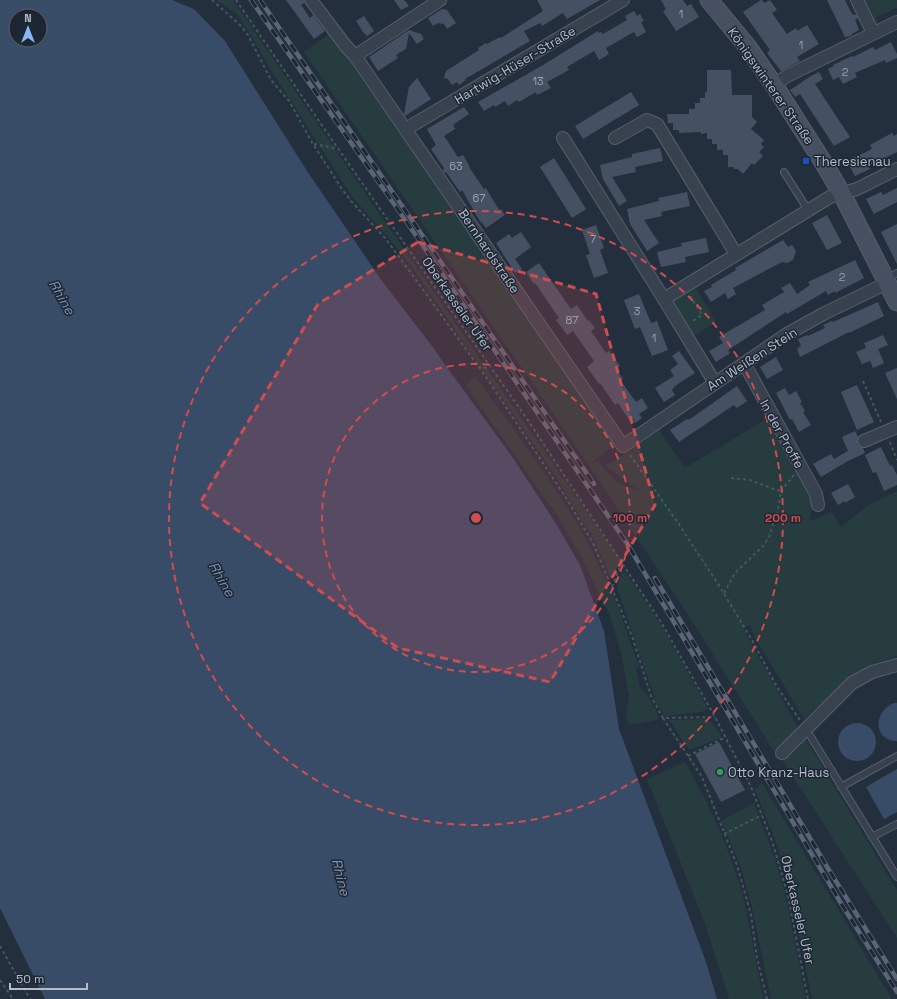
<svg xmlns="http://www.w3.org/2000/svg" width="897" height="999" viewBox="0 0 897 999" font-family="'Space Grotesk',sans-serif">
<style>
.green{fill:#263c3f}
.water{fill:#394c67;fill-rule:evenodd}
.building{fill:#455162}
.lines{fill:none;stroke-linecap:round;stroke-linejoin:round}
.lane-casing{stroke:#565f6c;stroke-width:8}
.street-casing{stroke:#565f6c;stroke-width:14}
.secondary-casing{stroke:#565f6c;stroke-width:19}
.path{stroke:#44595c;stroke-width:2;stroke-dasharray:3 3;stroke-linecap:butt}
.lane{stroke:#38414e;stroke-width:6}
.street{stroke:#38414e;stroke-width:12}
.secondary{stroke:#465061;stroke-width:17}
.rail-casing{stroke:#5a6575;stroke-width:4.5}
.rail{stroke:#1d2633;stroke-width:3;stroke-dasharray:9;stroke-linecap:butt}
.marked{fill:#ce4d50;fill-opacity:0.2;stroke:#ce4d50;stroke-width:3;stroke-dasharray:8 5;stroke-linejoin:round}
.ring{fill:none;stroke:#ce4d50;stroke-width:2;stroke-dasharray:7 5}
.transit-dot{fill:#1a4fb4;stroke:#1d2633;stroke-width:1.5}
.leisure-dot{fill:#2e9e5b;stroke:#1d2633;stroke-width:1.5}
.labels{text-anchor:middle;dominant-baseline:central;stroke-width:3;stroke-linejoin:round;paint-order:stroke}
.number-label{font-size:11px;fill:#98a1af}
.street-label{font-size:13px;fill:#b4bcc9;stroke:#1d2633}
.poi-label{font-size:13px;fill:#b4bcc9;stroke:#1d2633;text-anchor:start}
.water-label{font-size:14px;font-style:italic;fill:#7c92b1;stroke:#1d2633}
.centre{fill:#ce4d50;stroke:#1d2633;stroke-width:2}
.ring-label{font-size:12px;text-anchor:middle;font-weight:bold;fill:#ce4d50;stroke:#1d2633;stroke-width:3;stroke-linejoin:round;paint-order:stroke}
</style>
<rect width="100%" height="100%" fill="#242f3e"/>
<path class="green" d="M 216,0 L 233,0 L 372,203 L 620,560 L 612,581 L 595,542 L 554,474 L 412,267 L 387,236 L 353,198 L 267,64 L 254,40 L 237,14 Z
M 860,0 L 897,0 L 897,8 L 876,17 L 879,25 L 875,25 Z
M 330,33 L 615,445 L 589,464 L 599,461 C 612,479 616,484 638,490 L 605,465 L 620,457 L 659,430 L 685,468 L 768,418 L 812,496 L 810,521 L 832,512 L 841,527 L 867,506 L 897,491 L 897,656 L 862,668 L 804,719 L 754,636 L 750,625 L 743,628 L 798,728 L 775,753 L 690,618 L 588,464 L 304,52 Z
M 694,285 L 716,322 L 693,336 L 673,302 L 674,300 Z
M 475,376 L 511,425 L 564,502 L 588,542 L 616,602 L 639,666 L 636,669 L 640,688 L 648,696 L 658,714 L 657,720 L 628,725 L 626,715 L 629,696 L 621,653 L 610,616 L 584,563 L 560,520 L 466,386 Z
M 624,570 L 660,623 L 708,709 L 701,712 L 665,716 L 656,702 L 617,588 L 618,579 Z
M 704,719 L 713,723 L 722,738 L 689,750 L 669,720 Z
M 804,736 L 897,890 L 897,938 L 781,758 Z
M 685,762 C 704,796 722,831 734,868 C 750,910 753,956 764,999 L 729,999 L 704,921 L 647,779 Z
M 762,783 L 892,999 L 812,999 L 790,892 L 779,850 L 755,789 Z
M 754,803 L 772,851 L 784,888 L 806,999 L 771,999 L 751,903 L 740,864 L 721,821 Z"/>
<path class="water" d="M 0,0 L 172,0 L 194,9 L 225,41 L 307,171 L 382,281 L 432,346 L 443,362 L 511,455 L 555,522 L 580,565 L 604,631 L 619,729 L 706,962 L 717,999 L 45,999 L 0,908 ZM 16,16 L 40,16 L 40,40 L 16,40 Z
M 894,703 L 897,703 L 897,741 C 874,741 872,712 894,703 Z
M838 742a19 19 0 1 1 38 0a19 19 0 1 1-38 0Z
M 897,769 L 897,812 L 884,819 L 866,787 Z"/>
<path class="building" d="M 286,0 L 304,0 L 304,3 L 301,5 L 310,18 L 313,15 L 325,31 L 314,39 Z
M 394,0 L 404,0 L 409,6 L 401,10 Z
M 537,0 L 600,0 L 567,19 L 563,13 L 542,26 L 540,23 L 524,31 L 530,41 L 465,79 L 466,80 L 459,85 L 457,82 L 452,85 L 448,79 L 444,78 L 446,71 L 479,50 L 478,48 L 486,43 L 487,44 L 500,37 L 501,38 L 543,11 Z
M 661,0 L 683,0 L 687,6 L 691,4 L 699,17 L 676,31 L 663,11 L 666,9 Z
M 761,0 L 762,0 L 764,3 L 770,0 L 777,10 L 772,13 L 787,34 L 796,28 L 797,31 L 807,25 L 819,44 L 797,57 L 800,61 L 781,71 L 767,53 L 770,50 L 743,12 Z
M 827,0 L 845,0 L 852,14 L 856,15 L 858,18 L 855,20 L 859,30 L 852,34 L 851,36 L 845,37 Z
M 442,9 L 447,10 L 456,23 L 447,29 L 444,24 L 438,23 L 433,26 L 428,18 Z
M 634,11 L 637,16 L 640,14 L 644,21 L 641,22 L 646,32 L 637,37 L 634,32 L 606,48 L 609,54 L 599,60 L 594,51 L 567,67 L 569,70 L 547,82 L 551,88 L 537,95 L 536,92 L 519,102 L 517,100 L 508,106 L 505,101 L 495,107 L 494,105 L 484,111 L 478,102 L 543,65 L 598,31 L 599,33 L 601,32 L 603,34 L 627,20 L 625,16 Z
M 364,16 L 374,31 L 367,36 L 363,32 L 356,21 Z
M 409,30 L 421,34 L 424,39 L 417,44 L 409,33 L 406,49 L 396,55 L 398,58 L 378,71 L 369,57 Z
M 891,42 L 897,54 L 897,58 L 886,63 L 885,60 L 855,73 L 857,77 L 843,84 L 839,77 L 833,80 L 828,69 L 834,66 L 833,65 L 852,56 L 853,57 L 873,47 L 875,50 Z
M 707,70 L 731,70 L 732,95 L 752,95 L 752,117 L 757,122 L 751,129 L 764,140 L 761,144 L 764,147 L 759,152 L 763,156 L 754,165 L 752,163 L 743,174 L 738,169 L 734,169 L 734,167 L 728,167 L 728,155 L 723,155 L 723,150 L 717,150 L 717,144 L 712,144 L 712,139 L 707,139 L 707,133 L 701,134 L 701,132 L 679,133 L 679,130 L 673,130 L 673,123 L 668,123 L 667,114 L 689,114 L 689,109 L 695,109 L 695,103 L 700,103 L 700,98 L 705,98 L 705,92 L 707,92 Z
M 819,72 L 823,79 L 815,84 L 850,137 L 834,146 L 800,94 L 795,97 L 790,90 L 811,76 Z
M 417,78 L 431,99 L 405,116 L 404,114 L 409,87 Z
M 631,92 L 639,105 L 583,139 L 575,126 Z
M 464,107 L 469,114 L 453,125 L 455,129 L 444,136 L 458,157 L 463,155 L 470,167 L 469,167 L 484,189 L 486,188 L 499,210 L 501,209 L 505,215 L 486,228 L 482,222 L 481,223 L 462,190 L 460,192 L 446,172 L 444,173 L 443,171 L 444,168 L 431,149 L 436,145 L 427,129 Z
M 892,133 L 894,136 L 897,134 L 897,152 L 868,166 L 870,169 L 855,176 L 847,161 L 872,149 L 870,145 Z
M 660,148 L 663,161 L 635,167 L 636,172 L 612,177 L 627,201 L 619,206 L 603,179 L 600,165 L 632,157 L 632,154 Z
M 554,158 L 586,209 L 572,218 L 540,167 Z
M 897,188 L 897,202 L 874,214 L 866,199 L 881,192 L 883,195 Z
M 687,192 L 690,206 L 661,212 L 662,216 L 644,220 L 659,243 L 647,251 L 630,224 L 627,209 L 659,201 L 658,198 Z
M 827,215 L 842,243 L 827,250 L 812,223 Z
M 897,224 L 897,264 L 881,232 Z
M 596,225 L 604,248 L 600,250 L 608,273 L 594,278 L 586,255 L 590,254 L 582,230 Z
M 521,232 L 531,247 L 515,259 L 522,269 L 515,273 L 496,243 L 509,234 L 512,238 Z
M 706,238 L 709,252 L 685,257 L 686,262 L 661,267 L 657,252 L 682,246 L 681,243 Z
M 783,240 L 788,247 L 792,245 L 796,251 L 793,260 L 787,263 L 782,262 L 733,288 L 736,294 L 728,299 L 725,293 L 711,302 L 704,291 L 712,287 L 711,285 L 736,270 L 735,268 Z
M 855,260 L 864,278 L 835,293 L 835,291 L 828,295 L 826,291 L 787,314 L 786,312 L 728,350 L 730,353 L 716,362 L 709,351 L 723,343 L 719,337 L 765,310 L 762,305 L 784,292 L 781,288 L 790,283 L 797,294 L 810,285 L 808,282 Z
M 539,263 L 571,309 L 577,305 L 588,321 L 589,320 L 595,328 L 591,331 L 606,353 L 609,351 L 620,366 L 616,369 L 623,379 L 621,381 L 636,402 L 642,398 L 648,408 L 639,414 L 642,418 L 635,423 L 633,419 L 630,421 L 618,403 L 615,405 L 600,383 L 599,384 L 587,367 L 594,361 L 573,331 L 567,335 L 556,320 L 559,318 L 535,283 L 534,284 L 526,272 Z
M 639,294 L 651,323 L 657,321 L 668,350 L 652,356 L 640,327 L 635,329 L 624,300 Z
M 878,302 L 884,316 L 849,333 L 849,332 L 800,357 L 797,349 L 801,346 L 798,339 L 807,335 L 808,336 L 825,328 L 823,325 L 832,321 L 833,322 Z
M 883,335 L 888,345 L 878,349 L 884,363 L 873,368 L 870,361 L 862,364 L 856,352 L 866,348 L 864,343 Z
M 679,351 L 695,373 L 675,386 L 672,390 L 675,395 L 664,402 L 655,388 L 674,376 L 670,370 L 678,364 L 672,356 Z
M 776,357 L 783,370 L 767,379 L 760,367 Z
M 897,368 L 897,399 L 885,373 Z
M 857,385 L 874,422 L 857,430 L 841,392 Z
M 737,386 L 747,401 L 737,408 L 734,405 L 679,442 L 670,430 L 687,419 L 688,420 L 693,417 Z
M 785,388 L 789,395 L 796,391 L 802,402 L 800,403 L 805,411 L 803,412 L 811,425 L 799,432 L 792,419 L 790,420 L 776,393 Z
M 855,431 L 858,437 L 857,444 L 863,448 L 865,453 L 848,461 L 821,477 L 813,464 L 831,454 L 834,459 L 848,451 L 842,437 Z
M 881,447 L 890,466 L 892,465 L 897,475 L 897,485 L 884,491 L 876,472 L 873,473 L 865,455 Z
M 848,484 L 855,497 L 845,503 L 845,501 L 838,505 L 831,493 Z
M 719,742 L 745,790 L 721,802 L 695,754 Z"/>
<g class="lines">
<g class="lane-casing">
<path id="lane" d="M 784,172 L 808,210
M 887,279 L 897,273
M 806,729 L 897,877
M 841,787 L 897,756
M 872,837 L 897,824"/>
</g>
<g class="street-casing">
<path id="street" d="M 311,0 L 345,45 L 355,56 L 623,446 L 787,334 L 825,313 L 887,283
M 857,0 L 873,33
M 355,56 L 440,0
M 774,85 L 787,76 L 897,22
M 406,129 L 623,0
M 563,138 L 664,299 L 715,383
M 615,138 L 647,120 L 657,124 L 736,254
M 664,299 L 830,197 L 857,189 L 897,169
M 744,363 L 816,494 L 818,505
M 864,441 L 897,427
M 782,753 L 852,683 L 872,672 L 897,665"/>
</g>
<g class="secondary-casing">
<path id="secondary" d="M 709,0 L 747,46 L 774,85 L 823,162 L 842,194 L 897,302"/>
</g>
<path class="path" d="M 212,0 L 240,25 L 248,35 L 271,80 L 289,101 L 313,144 L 342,189 L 351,201 L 385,238 L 419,284 L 488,380 L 568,501 L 594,545 L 633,639 L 651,696 L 663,718 L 715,717
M 236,0 L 330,137 L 529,422 L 661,622 L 715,717 L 751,787 L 773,844 L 788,896 L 808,999
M 314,144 L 339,149
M 690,296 L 702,315 L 691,322
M 478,367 L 490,368
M 863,381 L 881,422
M 890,442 L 897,460
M 630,455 L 676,520 L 720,587 L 752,640 L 777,687 L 800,720
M 731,478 L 750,480 L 771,488 L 781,491
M 612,587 L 622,562
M 724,593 L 735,573 L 763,546 L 769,537 L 779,505 L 781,491 L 794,475
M 663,718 L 702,777 L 737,865 L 751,915 L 757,958 L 767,999
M 688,756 L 726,737
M 724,834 L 762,815
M 0,946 L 30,999
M 0,980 L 13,999"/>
<use href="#lane" class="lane"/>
<use href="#street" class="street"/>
<use href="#secondary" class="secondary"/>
<g class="rail-casing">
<path id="rail" d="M 251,0 L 408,224 L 628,545 L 842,905 L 897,992
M 260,0 L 594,484
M 655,578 L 829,870 L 897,979"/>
</g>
<use href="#rail" class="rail"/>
</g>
<path class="marked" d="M 418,242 L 596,294 L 655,505 L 550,682 L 398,648 L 200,503 L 318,304 Z"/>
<g class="ring">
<circle cx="476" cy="518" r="154"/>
<circle cx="476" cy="518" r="307"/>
</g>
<rect class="transit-dot" x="802" y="157" width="8" height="8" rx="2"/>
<circle class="leisure-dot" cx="720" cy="772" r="4"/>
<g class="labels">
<g class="number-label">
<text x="681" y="14">1</text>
<text x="801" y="45">1</text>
<text x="845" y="72">2</text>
<text x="538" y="81">13</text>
<text x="456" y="166">63</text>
<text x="479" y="198">67</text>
<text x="593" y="239">7</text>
<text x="842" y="277">2</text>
<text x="637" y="311">3</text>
<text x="572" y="320">87</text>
<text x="654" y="338">1</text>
</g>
<g class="street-label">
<text transform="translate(515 65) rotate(-31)">Hartwig-Hüser-Straße</text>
<text transform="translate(771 86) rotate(55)">Königswinterer Straße</text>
<text transform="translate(489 251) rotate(56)">Bernhardstraße</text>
<text transform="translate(457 304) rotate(55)">Oberkasseler Ufer</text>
<text transform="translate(752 359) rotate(-33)">Am Weißen Stein</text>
<text transform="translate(782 434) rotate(61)">In der Proffe</text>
<text transform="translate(798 910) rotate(77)">Oberkasseler Ufer</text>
</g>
<g class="poi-label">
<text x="814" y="161">Theresienau</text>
<text x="728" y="772">Otto Kranz-Haus</text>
</g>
<g class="water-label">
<text transform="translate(62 297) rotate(60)">Rhine</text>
<text transform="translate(222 579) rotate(60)">Rhine</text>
<text transform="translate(341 877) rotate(76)">Rhine</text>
</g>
</g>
<circle cx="476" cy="518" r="6" class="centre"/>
<g class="ring-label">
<text x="630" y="522">100 m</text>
<text x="783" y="522">200 m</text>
</g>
<g transform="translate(28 28)"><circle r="19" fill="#1d2633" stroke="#59626f"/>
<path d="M0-3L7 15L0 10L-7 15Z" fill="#8ab4f8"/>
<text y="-6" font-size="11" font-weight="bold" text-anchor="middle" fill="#b4bcc9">N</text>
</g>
<path d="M10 983v6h77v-6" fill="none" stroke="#b4bcc9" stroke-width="2"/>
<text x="16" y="983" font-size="12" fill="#b4bcc9" stroke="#1d2633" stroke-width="3" paint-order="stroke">50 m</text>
</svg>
